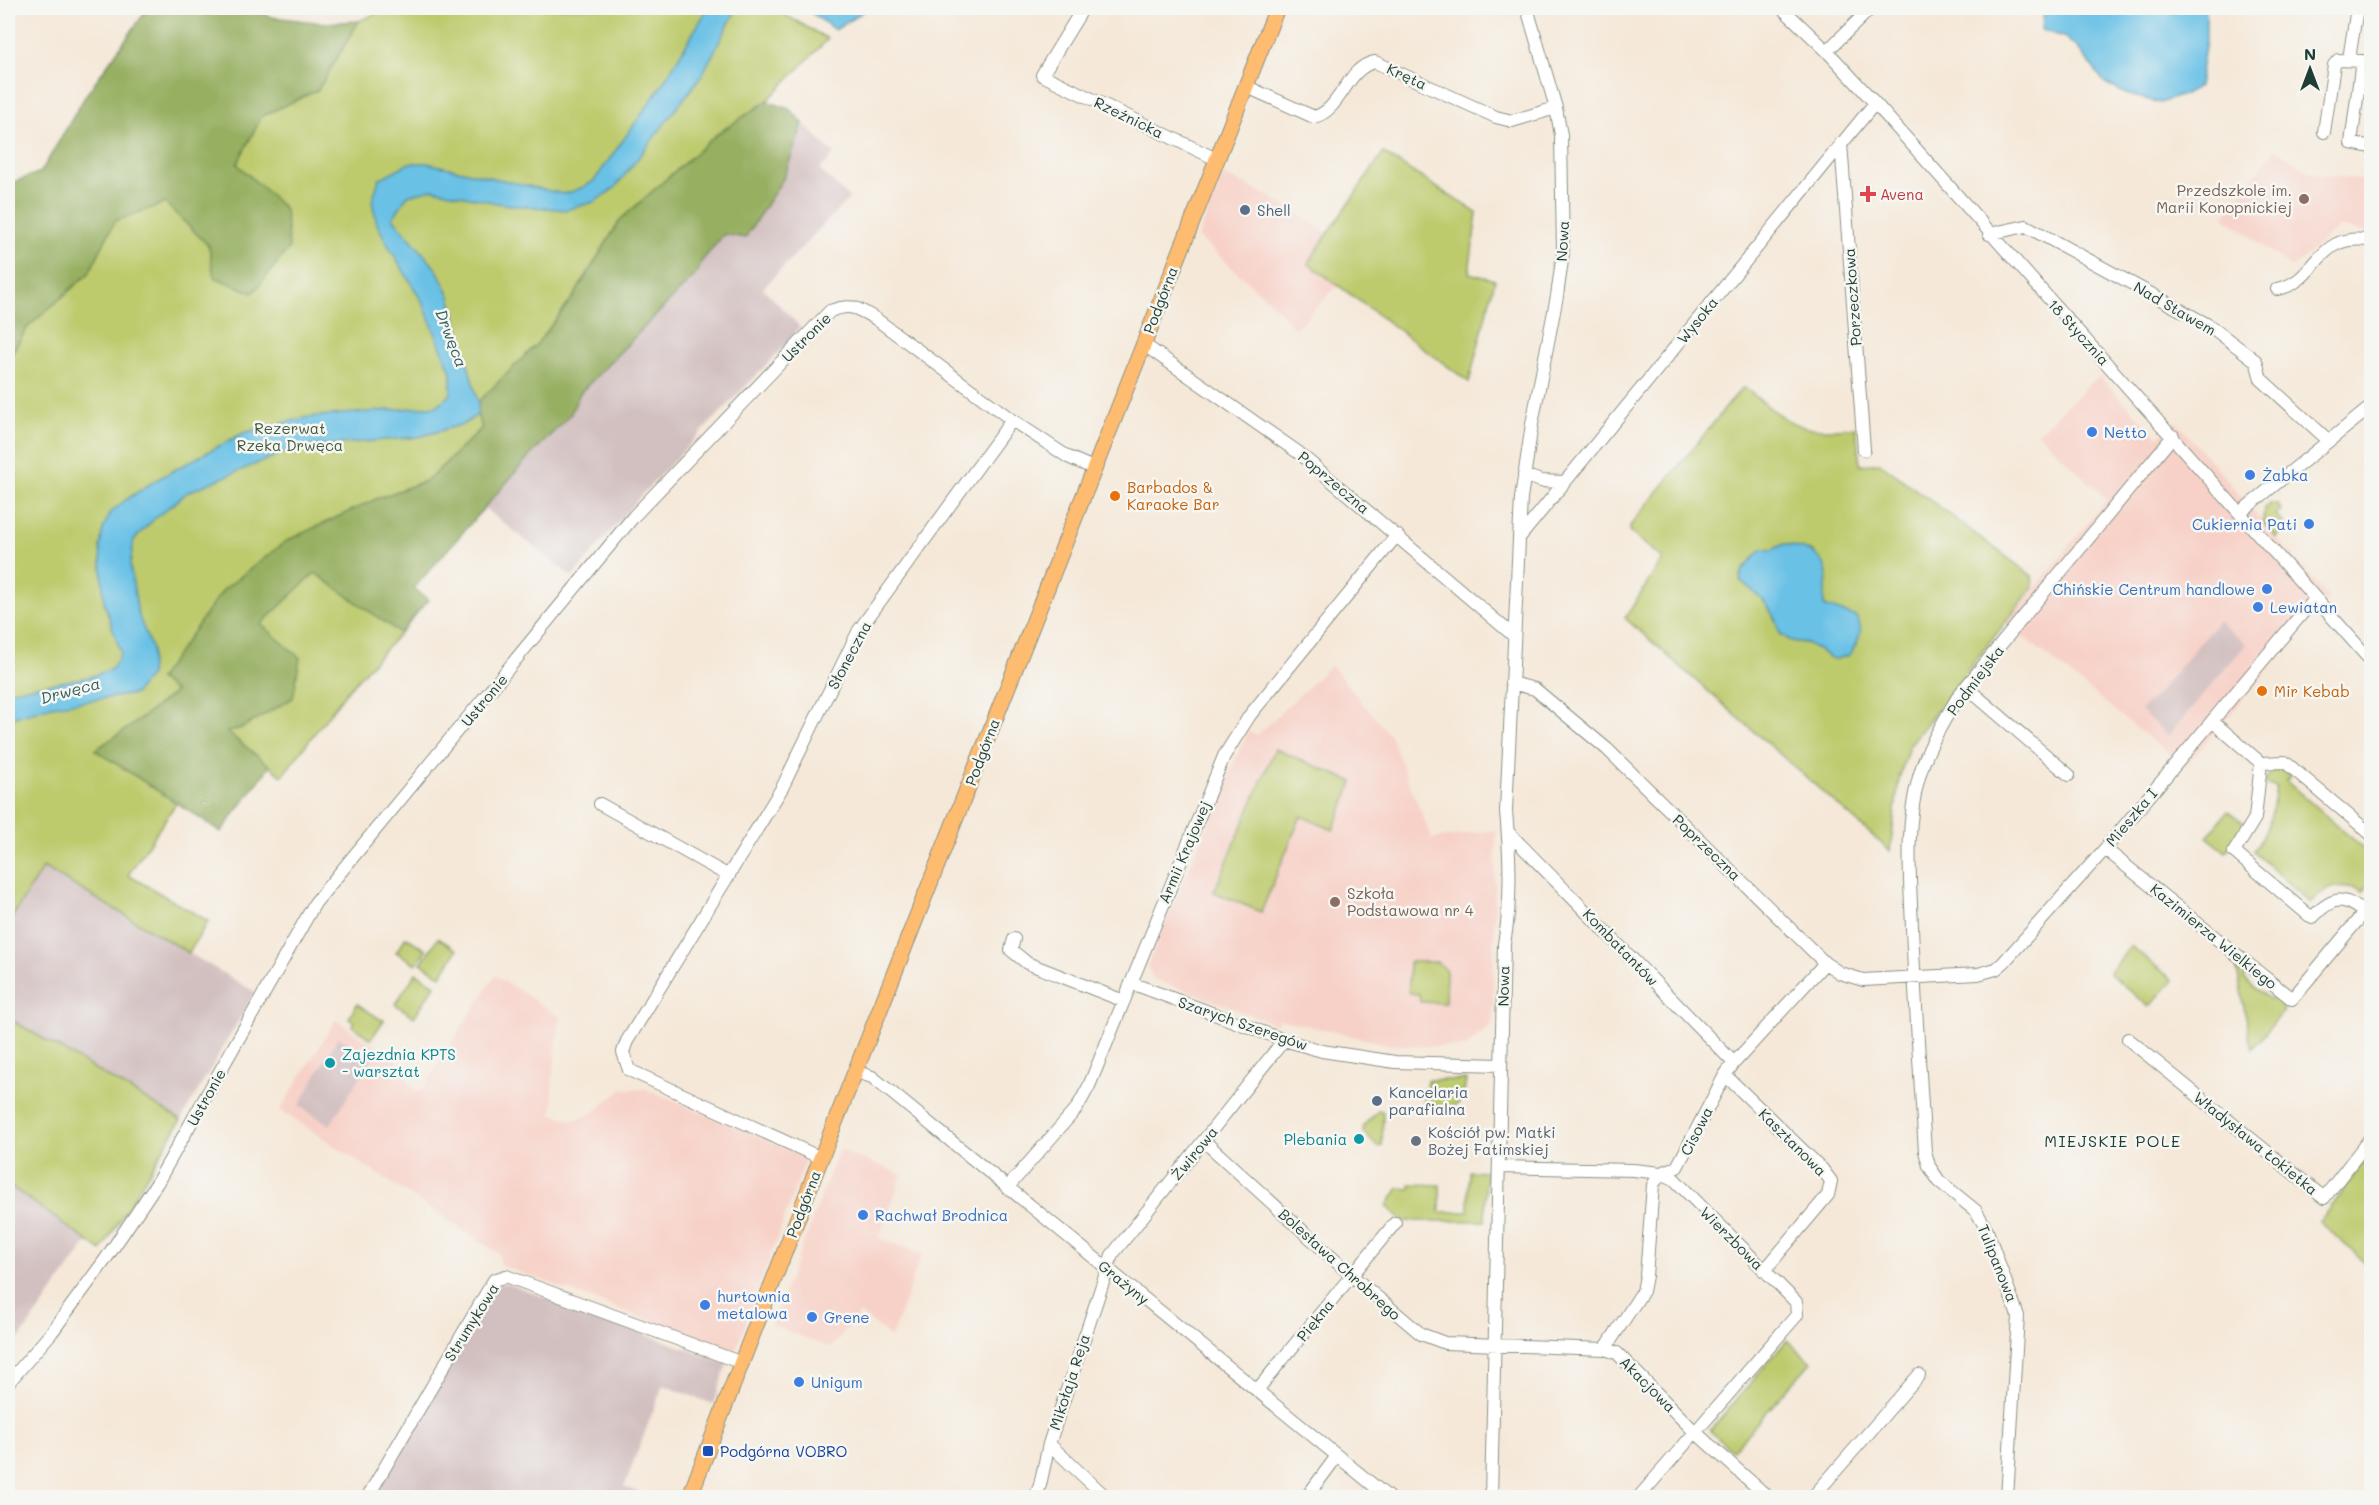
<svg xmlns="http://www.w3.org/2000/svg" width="2379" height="1505" viewBox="0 0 2379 1505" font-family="Mali,sans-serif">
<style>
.built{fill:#f7d1c7}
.industrial{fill:#d2bfc0}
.green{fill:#becb6d;stroke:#6e8450;stroke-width:1.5;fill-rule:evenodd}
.forest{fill:#96af60;stroke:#5a764a;stroke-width:1.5}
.water{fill:#69c1e6;stroke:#447f8d;stroke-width:1.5}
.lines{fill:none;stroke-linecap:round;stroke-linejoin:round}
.minor-casing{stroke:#8a9286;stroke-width:14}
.major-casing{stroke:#8a9286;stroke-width:17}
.minor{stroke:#fff;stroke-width:12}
.major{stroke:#febc70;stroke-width:15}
.health-dot{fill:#e0444e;stroke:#f6f6f2;stroke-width:2}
.education-dot{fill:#8d6e63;stroke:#f6f6f2;stroke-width:2}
.service-dot{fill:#5c6f8a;stroke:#f6f6f2;stroke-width:2}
.shop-dot{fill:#3f7fe0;stroke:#f6f6f2;stroke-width:2}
.food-dot{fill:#e8710a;stroke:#f6f6f2;stroke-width:2}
.culture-dot{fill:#0f9aa8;stroke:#f6f6f2;stroke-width:2}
.worship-dot{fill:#6b7280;stroke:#f6f6f2;stroke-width:2}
.transit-dot{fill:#1a4fb4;stroke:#f6f6f2;stroke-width:2}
.labels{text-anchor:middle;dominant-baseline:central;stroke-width:5;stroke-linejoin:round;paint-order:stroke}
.street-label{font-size:15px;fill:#1f3d34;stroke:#f6f6f2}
.education-label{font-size:15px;fill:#785e54;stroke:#f6f6f2;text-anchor:end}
.health-label{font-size:15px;fill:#be3a42;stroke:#f6f6f2;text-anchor:start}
.service-label{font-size:15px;fill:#4e5e75;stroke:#f6f6f2;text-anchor:start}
.park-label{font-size:15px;fill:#3f593f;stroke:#f6f6f2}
.shop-label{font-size:15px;fill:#366cbe;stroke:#f6f6f2;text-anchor:start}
.food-label{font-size:15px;fill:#c56008;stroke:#f6f6f2;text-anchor:start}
.culture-label{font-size:15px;fill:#0d838f;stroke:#f6f6f2;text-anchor:start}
.worship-label{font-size:15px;fill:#5b616d;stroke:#f6f6f2;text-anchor:start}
.transit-label{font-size:15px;fill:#164399;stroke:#f6f6f2;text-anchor:start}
.water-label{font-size:16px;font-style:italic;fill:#325e60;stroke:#f6f6f2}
.neighbourhood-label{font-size:16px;letter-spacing:1.5px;fill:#1f3d34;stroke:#f6f6f2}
</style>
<rect width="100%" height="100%" fill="#f6f6f2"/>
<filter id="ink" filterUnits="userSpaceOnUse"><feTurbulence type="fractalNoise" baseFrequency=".0167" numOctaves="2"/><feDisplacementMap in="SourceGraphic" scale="12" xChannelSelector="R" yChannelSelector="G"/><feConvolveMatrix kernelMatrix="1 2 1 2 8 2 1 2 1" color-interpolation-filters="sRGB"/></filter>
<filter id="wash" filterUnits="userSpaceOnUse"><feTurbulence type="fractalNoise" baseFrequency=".008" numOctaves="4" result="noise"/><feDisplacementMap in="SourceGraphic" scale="24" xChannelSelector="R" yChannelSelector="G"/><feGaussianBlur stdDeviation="1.35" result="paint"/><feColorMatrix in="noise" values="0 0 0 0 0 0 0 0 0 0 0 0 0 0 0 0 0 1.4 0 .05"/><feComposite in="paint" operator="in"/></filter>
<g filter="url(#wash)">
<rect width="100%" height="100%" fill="#f5e8d8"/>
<path class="built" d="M 2275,149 L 2312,173 L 2371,181 L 2371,234 L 2340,226 L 2292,268 L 2224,217 Z
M 1222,174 L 1267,195 L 1328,233 L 1308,263 L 1338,285 L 1295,329 L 1279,310 L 1198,237 Z
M 2100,377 L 2158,437 L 2176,421 L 2329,598 L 2185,767 L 2006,623 L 2107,500 L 2038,433 L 2089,384 Z
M 1331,665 L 1390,736 L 1432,839 L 1496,830 L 1493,1023 L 1466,1047 L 1389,1045 L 1279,1019 L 1277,1025 L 1152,978 L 1149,969 L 1148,964 L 1248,731 L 1257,735 Z
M 495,975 L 560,1017 L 553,1075 L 552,1094 L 554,1102 L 551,1114 L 572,1120 L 588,1116 L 623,1089 L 646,1089 L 800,1155 L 805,1162 L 736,1350 L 726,1349 L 501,1265 L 498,1253 L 280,1110 L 336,1020 L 396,1059 L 412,1087 L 421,1092 Z
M 839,1150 L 902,1174 L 879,1238 L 922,1254 L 891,1338 L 860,1313 L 831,1348 L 772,1325 Z"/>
<path class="industrial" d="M 803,123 L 834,154 L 820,170 L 849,198 L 763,288 L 800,327 L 794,333 L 795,335 L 643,493 L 572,577 L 483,507 L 570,415 L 580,393 L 697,272 L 701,262 L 724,234 L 745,237 L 784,177 Z
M 2218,621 L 2246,644 L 2168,736 L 2140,710 L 2147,702 L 2149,703 Z
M 43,867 L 255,992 L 181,1120 L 8,1018 L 8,924 Z
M 338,1037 L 372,1058 L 330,1125 L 299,1106 Z
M 8,1184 L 88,1241 L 8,1355 Z
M 503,1282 L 727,1364 L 713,1404 L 663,1385 L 624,1487 L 653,1497 L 373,1498 L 497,1285 Z"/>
<path class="green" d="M 389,8 L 773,8 L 828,39 L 767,101 L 717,134 L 620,220 L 574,296 L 537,344 L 491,390 L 478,416 L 482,428 L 428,480 L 376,499 L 159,679 L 175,692 L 131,726 L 95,750 L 177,802 L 128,875 L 208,921 L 189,953 L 43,867 L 8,924 L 8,359 L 27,328 L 89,273 L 115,221 L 165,202 L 209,246 L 215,277 L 285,209 L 237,164 L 262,116 L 318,90 L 359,21 Z
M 1383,153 L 1477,213 L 1469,273 L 1495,280 L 1469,382 L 1308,263 Z
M 1745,388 C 1789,423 1796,435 1856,427 L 1860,465 L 1880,463 L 2032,576 L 2033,587 L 1909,746 L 1899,779 L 1890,851 L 1625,618 L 1663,559 L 1630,532 L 1630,526 L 1741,389 ZM 1784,544 L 1814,552 L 1827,579 L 1823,594 L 1824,606 L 1835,610 L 1837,659 C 1828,658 1824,651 1817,647 C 1806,641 1792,644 1782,635 C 1778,631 1777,624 1774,618 C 1769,606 1759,594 1748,586 L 1762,549 L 1772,550 Z
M 2270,504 L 2278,505 L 2281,510 L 2276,514 L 2285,525 L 2276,538 L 2263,522 L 2264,508 Z
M 315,572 L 400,633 L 347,691 L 282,776 L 227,732 L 242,728 L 300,658 L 260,625 Z
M 1275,749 L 1353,782 L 1333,830 L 1301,816 L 1261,912 L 1214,892 Z
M 2273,770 L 2282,770 L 2291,775 L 2286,781 L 2371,855 L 2371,881 L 2363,892 C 2341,882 2326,886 2310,903 L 2253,851 C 2269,832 2273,811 2276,786 L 2265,785 L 2267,777 Z
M 2228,811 L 2247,825 L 2226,852 L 2207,837 Z
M 406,937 L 426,950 L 416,964 L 396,952 Z
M 438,938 L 457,950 L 441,976 L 421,963 Z
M 2131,946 L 2173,980 L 2149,1007 L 2109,973 Z
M 1409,962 L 1437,962 L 1446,970 L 1445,1003 L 1420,1002 L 1419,994 L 1409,993 Z
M 2238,963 L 2249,972 L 2244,979 L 2270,1000 L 2276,994 L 2283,1008 L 2282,1013 L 2252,1049 L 2236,964 Z
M 416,973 L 435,985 L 414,1017 L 395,1004 Z
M 357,1004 L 380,1019 L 384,1020 L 371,1039 L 352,1026 L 355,1022 L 349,1018 Z
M 8,1018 L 181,1120 L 101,1251 L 8,1184 Z
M 1427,1080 L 1466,1080 C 1462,1114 1452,1107 1424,1105 Z
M 1379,1110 L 1383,1112 L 1382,1146 L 1378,1147 L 1363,1132 L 1364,1125 Z
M 2371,1153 L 2371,1267 L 2319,1222 Z
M 1469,1171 L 1486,1172 L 1485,1221 L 1402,1221 L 1387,1206 L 1399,1188 L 1410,1189 L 1410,1184 L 1440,1185 L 1440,1212 L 1468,1212 Z
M 1787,1340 L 1811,1362 L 1732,1451 L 1710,1431 Z"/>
<path class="forest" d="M 148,8 L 254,8 L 271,17 L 324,23 L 359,21 L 318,90 L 262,116 L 237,164 L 285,209 L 289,248 L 253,293 L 214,277 L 209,246 L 165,203 L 115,221 L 89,273 L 27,328 L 8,359 L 8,184 L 41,172 L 86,95 Z
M 767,101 L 789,109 L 803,123 L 784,177 L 745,238 L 724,234 L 701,262 L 698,272 L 580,393 L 570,415 L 527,459 L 414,588 L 428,600 L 400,633 L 315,573 L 261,624 L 300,658 L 293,698 L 242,728 L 227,732 L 270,766 L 221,832 L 95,750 L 131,726 L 175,692 L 159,679 L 223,590 L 288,540 L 376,499 L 428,480 L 482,428 L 477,415 L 478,402 L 537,344 L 574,296 L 620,220 L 717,134 Z"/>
<path class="water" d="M 708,8 L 737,8 L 702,75 L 615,188 L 594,202 L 566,210 L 502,204 L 433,189 L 408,195 L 393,218 L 437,270 L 450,296 L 478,402 L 477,415 L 464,424 L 419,437 L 295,448 L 188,492 L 153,520 L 134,540 L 130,565 L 138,614 L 152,650 L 150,675 L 135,694 L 52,706 L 8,719 L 8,691 L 90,677 L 112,669 L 121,653 L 104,602 L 100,547 L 103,529 L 110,513 L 124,501 L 156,480 L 243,433 L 308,417 L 437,406 L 451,394 L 451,372 L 423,303 L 388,245 L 377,224 L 372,202 L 379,179 L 409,163 L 427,163 L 564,194 L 579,189 L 594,181 L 660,88 Z
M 805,8 L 867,8 L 867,9 L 835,30 Z
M 2044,8 L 2206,8 L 2206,39 L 2199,86 L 2183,95 L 2160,103 L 2126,94 L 2105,83 L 2078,48 L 2064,37 L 2042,30 Z
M 1784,544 C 1804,549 1826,552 1827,576 C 1827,587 1823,595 1824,606 L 1857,617 C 1865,632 1858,642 1849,655 L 1836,659 L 1831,658 L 1807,643 L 1791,641 L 1780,634 L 1774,616 L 1764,601 L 1740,580 L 1743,570 L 1762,549 L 1772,550 Z"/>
</g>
<g filter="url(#ink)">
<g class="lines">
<g class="minor-casing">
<path id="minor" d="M 1083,8 L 1042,75 L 1216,159
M 1782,8 L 1827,51 L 1875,103 L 2372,662
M 1827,51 L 1871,8
M 2349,59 L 2357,8
M 1245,86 L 1314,117 C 1342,110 1346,67 1375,62 L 1496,117 L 1512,121 L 1556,108
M 2324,132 L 2334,65 L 2338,60 L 2362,61 L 2351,143 L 2372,147
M 1841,143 L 1864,450
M 1989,234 L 2026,226 L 2210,326 L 2256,361 L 2261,379 L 2328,440
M 2277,289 C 2319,282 2315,230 2372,241
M 1143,344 L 1299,453 L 1514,636
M 1524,475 L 1541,481 L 1564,482
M 2241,512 L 2372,406
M 1519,538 L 1875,103
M 1511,683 L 1535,689 L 1607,749 L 1825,963 L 1840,973 L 1863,980 L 1978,974 L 1996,969 L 2003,963 L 2105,849 L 2315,598
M 1966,687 L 2069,775
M 2212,721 L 2261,763 L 2285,762 L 2372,835
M 2261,763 L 2255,818 L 2234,852 L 2312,918 C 2338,890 2346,900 2372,918
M 600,804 L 729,876
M 1508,832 L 1734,1063
M 2105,849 L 2292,999 L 2372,903
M 1014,939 L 1011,950 L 1027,963 L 1124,1001
M 1131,983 L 1284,1040 L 1322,1051 L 1395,1062 L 1501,1065
M 2128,1039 L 2324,1198 L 2372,1136
M 857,1072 L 872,1077 L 892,1093 L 1389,1498
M 1725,1075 L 1822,1169 L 1831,1181 L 1828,1195 L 1764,1271
M 1204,1141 L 1351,1275 L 1421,1334 L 1445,1343 L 1605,1349 L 1617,1353 L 1694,1431 L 1769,1498
M 821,1158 L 629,1070 L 623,1052 L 627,1041 L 782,788 L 859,630 L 1012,420
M 1499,1167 L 1633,1170 L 1661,1173 L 1674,1179 L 1796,1302 L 1797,1315 L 1638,1498
M 1007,1188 L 1077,1108 L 1089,1086 L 1224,756 L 1250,715 L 1397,535
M 1605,1349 L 1643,1291 L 1646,1276 L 1653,1185 L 1661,1173 L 1677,1167 L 1725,1075 L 1734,1063 L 1825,963
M 8,1383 L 52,1332 L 105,1260 L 157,1183 L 315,903 L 634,516 L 830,311 C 852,303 857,308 876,319 L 1012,420 L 1068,457 L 1093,468
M 1258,1389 L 1395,1223
M 1049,1444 L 1107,1498
M 367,1498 L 494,1280 L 506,1276 L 742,1363
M 1035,1498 L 1040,1485 L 1049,1444 L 1112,1255 L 1284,1040
M 1306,1498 L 1337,1456
M 1491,1498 L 1504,944 C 1512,900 1510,856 1506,811 L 1521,498 L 1532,424 L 1557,296 L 1563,253 L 1561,135 L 1556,108 L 1527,8
M 1812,1498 L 1919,1375
M 2007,1498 L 2018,1316 L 1986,1228 L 1976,1211 L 1939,1181 L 1929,1166 L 1925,1151 C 1920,1076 1915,1001 1912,927 C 1910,876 1905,826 1919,777 C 1927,747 1944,721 1959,695 L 2173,436"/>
</g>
<g class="major-casing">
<path id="major" d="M 689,1498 L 821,1158 L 1277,8"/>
</g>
<use href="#minor" class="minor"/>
<use href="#major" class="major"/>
</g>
</g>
<path class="health-dot" d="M1865 185h6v6h6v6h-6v6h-6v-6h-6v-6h6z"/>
<g class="education-dot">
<circle cx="2304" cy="199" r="6"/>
<circle cx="1335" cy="902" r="6"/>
</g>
<g class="service-dot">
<circle cx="1245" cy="210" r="6"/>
<circle cx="1377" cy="1101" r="6"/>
</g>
<g class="shop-dot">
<circle cx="2092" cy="432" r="6"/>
<circle cx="2250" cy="475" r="6"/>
<circle cx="2309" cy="524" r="6"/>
<circle cx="2267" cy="589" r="6"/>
<circle cx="2258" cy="607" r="6"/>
<circle cx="863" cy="1215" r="6"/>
<circle cx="705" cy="1305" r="6"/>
<circle cx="812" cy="1317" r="6"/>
<circle cx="799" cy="1382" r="6"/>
</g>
<g class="food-dot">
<circle cx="1115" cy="496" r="6"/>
<circle cx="2262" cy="691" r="6"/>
</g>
<g class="culture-dot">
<circle cx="330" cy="1063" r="6"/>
<circle cx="1359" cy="1139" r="6"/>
</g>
<circle class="worship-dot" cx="1416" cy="1141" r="6"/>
<rect class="transit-dot" x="702" y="1445" width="12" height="12" rx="3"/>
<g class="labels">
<g class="street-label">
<text transform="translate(1407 76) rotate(25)">Kręta</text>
<text transform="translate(1129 117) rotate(26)">Rzeźnicka</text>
<text transform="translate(1562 241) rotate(-87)">Nowa</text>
<text transform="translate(1852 297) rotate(-94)">Porzeczkowa</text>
<text transform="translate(1160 300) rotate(-69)">Podgórna</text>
<text transform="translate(2175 308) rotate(30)">Nad Stawem</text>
<text transform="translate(1697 320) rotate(-51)">Wysoka</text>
<text transform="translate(2079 332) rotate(48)">18 Stycznia</text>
<text transform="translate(806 337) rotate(-45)">Ustronie</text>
<text transform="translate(1334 482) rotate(40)">Poprzeczna</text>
<text transform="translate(849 655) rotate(-62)">Słoneczna</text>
<text transform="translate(1975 680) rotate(-53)">Podmiejska</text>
<text transform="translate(484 700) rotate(-50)">Ustronie</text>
<text transform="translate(982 752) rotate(-69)">Podgórna</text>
<text transform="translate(2131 817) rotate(-50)">Mieszka I</text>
<text transform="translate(1707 847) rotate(44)">Poprzeczna</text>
<text transform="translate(1184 852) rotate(-67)">Armii Krajowej</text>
<text transform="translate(2214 936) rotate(39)">Kazimierza Wielkiego</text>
<text transform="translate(1621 947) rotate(46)">Kombatantów</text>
<text transform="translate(1503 986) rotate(-89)">Nowa</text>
<text transform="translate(1243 1023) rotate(19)">Szarych Szeregów</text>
<text transform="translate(206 1097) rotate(-61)">Ustronie</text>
<text transform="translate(1696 1131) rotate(-63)">Cisowa</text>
<text transform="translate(1793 1142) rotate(45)">Kasztanowa</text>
<text transform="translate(2256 1143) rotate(39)">Władysława Łokietka</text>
<text transform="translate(1194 1153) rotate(-51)">Żwirowa</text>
<text transform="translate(803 1204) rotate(-69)">Podgórna</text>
<text transform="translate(1732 1238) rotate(45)">Wierzbowa</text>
<text transform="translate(1998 1263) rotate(68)">Tulipanowa</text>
<text transform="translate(1340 1264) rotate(42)">Bolesława Chrobrego</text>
<text transform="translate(1124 1282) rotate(39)">Grażyny</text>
<text transform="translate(1315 1320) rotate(-51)">Piękna</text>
<text transform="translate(471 1322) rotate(-58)">Strumykowa</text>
<text transform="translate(1069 1382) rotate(-72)">Mikołaja Reja</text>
<text transform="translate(1648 1384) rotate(45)">Akacjowa</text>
</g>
<g class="education-label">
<text x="2292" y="190">Przedszkole im.<tspan x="2292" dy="17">Marii Konopnickiej</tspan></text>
<text x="1347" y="893" text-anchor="start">Szkoła<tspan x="1347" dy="17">Podstawowa nr 4</tspan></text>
</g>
<g class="health-label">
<text x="1880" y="194">Avena</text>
</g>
<g class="service-label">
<text x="1257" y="210">Shell</text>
<text x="1389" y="1092">Kancelaria<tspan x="1389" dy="17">parafialna</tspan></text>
</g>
<g class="park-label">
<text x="290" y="428">Rezerwat<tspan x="290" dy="17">Rzeka Drwęca</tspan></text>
</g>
<g class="shop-label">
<text x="2104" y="432">Netto</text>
<text x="2262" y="475">Żabka</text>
<text x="2297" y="524" text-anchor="end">Cukiernia Pati</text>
<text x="2255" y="589" text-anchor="end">Chińskie Centrum handlowe</text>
<text x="2270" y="607">Lewiatan</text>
<text x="875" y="1215">Rachwał Brodnica</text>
<text x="717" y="1296">hurtownia<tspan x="717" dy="17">metalowa</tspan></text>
<text x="824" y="1317">Grene</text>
<text x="811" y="1382">Unigum</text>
</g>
<g class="food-label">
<text x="1127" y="487">Barbados &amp;<tspan x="1127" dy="17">Karaoke Bar</tspan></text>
<text x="2274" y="691">Mir Kebab</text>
</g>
<g class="culture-label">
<text x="342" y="1054">Zajezdnia KPTS<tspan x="342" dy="17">- warsztat</tspan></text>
<text x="1347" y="1139" text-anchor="end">Plebania</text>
</g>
<g class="worship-label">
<text x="1428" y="1132">Kościół pw. Matki<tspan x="1428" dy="17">Bożej Fatimskiej</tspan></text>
</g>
<g class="transit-label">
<text x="720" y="1451">Podgórna VOBRO</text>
</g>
<g class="water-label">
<text transform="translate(452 338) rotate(69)">Drwęca</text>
<text transform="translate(70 690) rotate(-15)">Drwęca</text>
</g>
<g class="neighbourhood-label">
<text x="2113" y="1140">MIEJSKIE POLE</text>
</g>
</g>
<rect width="2379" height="1505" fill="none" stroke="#f6f6f2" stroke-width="30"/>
<g transform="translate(2310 69)" stroke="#f6f6f2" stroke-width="4.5" paint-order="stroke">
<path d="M0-4.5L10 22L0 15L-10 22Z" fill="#1f3d34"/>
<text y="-9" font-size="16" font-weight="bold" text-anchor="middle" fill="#1f3d34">N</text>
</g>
</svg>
